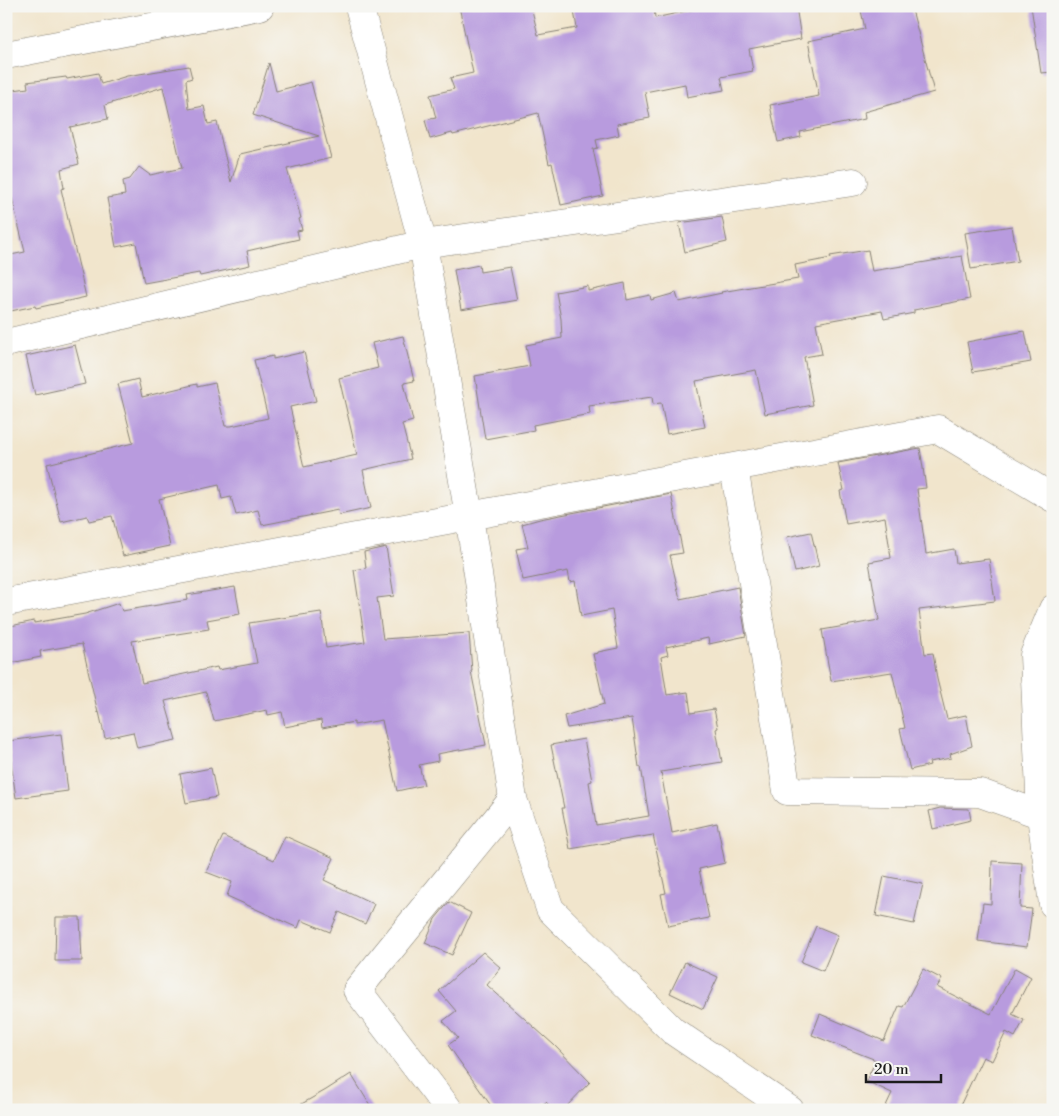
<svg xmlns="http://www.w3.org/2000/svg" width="1059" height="1116" viewBox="0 0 1059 1116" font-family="'Libre Bodoni',serif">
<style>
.building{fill:#b89bde}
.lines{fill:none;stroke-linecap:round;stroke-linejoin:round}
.minor-casing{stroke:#868074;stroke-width:29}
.minor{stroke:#fff;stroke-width:28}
</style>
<rect width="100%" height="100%" fill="#f6f6f2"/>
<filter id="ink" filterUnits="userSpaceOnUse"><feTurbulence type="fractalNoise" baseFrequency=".02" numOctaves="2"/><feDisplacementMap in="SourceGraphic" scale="10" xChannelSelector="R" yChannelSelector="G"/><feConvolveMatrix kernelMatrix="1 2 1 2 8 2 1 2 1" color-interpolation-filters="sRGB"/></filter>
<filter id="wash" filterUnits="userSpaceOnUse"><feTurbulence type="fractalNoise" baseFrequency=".0096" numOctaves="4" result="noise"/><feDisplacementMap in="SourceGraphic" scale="20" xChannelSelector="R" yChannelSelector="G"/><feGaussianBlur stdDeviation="1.12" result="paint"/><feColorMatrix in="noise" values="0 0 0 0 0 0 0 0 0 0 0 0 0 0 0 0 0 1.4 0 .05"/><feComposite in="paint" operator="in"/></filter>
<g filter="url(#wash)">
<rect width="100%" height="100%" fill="#f1e5cc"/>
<g id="blocks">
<path class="building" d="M 459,6 L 531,6 L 538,35 L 577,28 L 573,6 L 654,6 L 655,18 L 709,6 L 796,6 L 801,39 L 749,49 L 753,71 L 721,77 L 724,90 L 687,97 L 685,84 L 645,92 L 650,118 L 617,124 L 619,135 L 596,140 L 598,148 L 593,149 L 603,196 L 561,205 L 552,163 L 549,164 L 538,113 L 453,135 L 452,133 L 430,139 L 425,120 L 436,118 L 430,95 L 454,89 L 450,78 L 473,73 Z
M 860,6 L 911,6 L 934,92 L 864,112 L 865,119 L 800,132 L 801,137 L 778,142 L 770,105 L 819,96 L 808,41 L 865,29 Z
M 1031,6 L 1053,6 L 1053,72 L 1041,73 Z
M 269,63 L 276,91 L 311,82 L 331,158 L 287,169 L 301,218 L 299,219 L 302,230 L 297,231 L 299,239 L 247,251 L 250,265 L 200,276 L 199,273 L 144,283 L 136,243 L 116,247 L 107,198 L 125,195 L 123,181 L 130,179 L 139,167 L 150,175 L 182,168 L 163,87 L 105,105 L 108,119 L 70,127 L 79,164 L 61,169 L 64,188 L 61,189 L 86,297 L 36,308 L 35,306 L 6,312 L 6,256 L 25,252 L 12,198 L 6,199 L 6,91 L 28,88 L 27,82 L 66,77 L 67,79 L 98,73 L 101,84 L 127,76 L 189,66 L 192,78 L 186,80 L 189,109 L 204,106 L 208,124 L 217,122 L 231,182 L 240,154 L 319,136 L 253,115 Z
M 722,217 L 727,242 L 685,252 L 679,223 Z
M 1012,226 L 1018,261 L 971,269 L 965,233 Z
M 868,250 L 872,271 L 962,256 L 970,299 L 914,310 L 914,313 L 884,319 L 882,311 L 816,323 L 822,354 L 804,357 L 813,405 L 765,414 L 756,370 L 696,381 L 705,427 L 667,434 L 661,403 L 653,404 L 652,397 L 589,406 L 590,414 L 533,425 L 534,430 L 485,439 L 475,376 L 530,366 L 526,345 L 562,338 L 561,319 L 556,292 L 588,286 L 588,291 L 625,283 L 627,300 L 650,295 L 651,300 L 676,293 L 679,302 L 722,293 L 721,292 L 798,279 L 795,265 L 831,258 L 830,256 Z
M 479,265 L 480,272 L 510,267 L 517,300 L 461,310 L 454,270 Z
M 1025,331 L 1031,362 L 973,372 L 967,342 Z
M 403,336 L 414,381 L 404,383 L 413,421 L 402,424 L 411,459 L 363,470 L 371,508 L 339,515 L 338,510 L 262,525 L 258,510 L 236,515 L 231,497 L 222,499 L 219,485 L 201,489 L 159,499 L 170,546 L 123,556 L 112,516 L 89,521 L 87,516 L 61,522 L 47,464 L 133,443 L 118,384 L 138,379 L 142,397 L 197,384 L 197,387 L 215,383 L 225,426 L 231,426 L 268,418 L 254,360 L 273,356 L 273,359 L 304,352 L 316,401 L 290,407 L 304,467 L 357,455 L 339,378 L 378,368 L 372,343 Z
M 75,345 L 85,384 L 35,395 L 26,356 Z
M 920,448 L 926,488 L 917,489 L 926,554 L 954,549 L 956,563 L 989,559 L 995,601 L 919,610 L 925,654 L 933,653 L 937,679 L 947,719 L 966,715 L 972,746 L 950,754 L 951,758 L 929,762 L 930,765 L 910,770 L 900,729 L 905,728 L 892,672 L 831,681 L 822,630 L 879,620 L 869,562 L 891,558 L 885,517 L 846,524 L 840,491 L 844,490 L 838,463 Z
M 671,494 L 683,553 L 670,555 L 680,599 L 738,587 L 746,636 L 709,644 L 708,638 L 666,647 L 668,655 L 661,657 L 667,695 L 688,692 L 691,713 L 714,709 L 718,728 L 716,729 L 722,762 L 661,772 L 672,833 L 717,823 L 725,863 L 699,869 L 709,918 L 668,926 L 661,894 L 666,893 L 653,835 L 570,849 L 562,808 L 564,808 L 551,745 L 584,739 L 592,781 L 589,782 L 596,825 L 649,816 L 641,767 L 639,767 L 632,718 L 567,728 L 564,716 L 604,704 L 593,654 L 598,653 L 598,652 L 618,648 L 612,610 L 581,616 L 575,581 L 570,582 L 568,571 L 523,580 L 516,549 L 528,547 L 522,524 L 540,519 Z
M 811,532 L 819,566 L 795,572 L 787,537 Z
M 386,547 L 394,596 L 377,598 L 383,639 L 469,633 L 472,671 L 471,671 L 486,745 L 437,754 L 438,761 L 419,765 L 424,785 L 397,791 L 382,720 L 354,725 L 354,722 L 322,728 L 321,720 L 285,727 L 282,712 L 268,715 L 267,710 L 214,721 L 206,692 L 165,701 L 176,740 L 137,748 L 133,732 L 105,738 L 99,712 L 98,713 L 82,644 L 40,651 L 41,657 L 6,664 L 6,627 L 34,621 L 34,623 L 85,614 L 119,603 L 122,611 L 188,600 L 187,595 L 235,587 L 240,614 L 207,620 L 209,629 L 132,641 L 142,683 L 217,667 L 218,670 L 257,663 L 249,623 L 321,612 L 326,648 L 365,642 L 354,570 L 366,568 L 364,552 Z
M 61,734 L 68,791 L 16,798 L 8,741 Z
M 211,768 L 217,797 L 186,803 L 180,774 Z
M 940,808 L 969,809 L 971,820 L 933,829 L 929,811 Z
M 223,836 L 274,860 L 285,836 L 334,858 L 324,880 L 374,904 L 365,924 L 339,912 L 330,932 L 301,920 L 298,928 L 227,896 L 232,882 L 206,872 Z
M 992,861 L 1022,863 L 1020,908 L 1032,909 L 1027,947 L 978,941 L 983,903 L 991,904 Z
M 884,876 L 923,884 L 914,924 L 876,916 Z
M 449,902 L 471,913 L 452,955 L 425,943 L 435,919 Z
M 56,917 L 80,917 L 82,961 L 55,961 Z
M 816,926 L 838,935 L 823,971 L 801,962 Z
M 483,952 L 501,968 L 487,985 L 554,1045 L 590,1082 L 563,1110 L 554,1110 L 546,1102 L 536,1110 L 494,1110 L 448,1045 L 458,1038 L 443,1021 L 456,1011 L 439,991 Z
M 685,962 L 718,977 L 703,1009 L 670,993 Z
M 1015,968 L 1031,977 L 1012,1014 L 1024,1020 L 1015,1037 L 1006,1032 L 992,1061 L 983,1057 L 958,1110 L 884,1110 L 892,1093 L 866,1081 L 876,1060 L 812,1035 L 820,1014 L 884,1041 L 899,1006 L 903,1007 L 923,969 L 942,979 L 937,987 L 991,1014 Z
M 351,1074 L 373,1110 L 291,1110 L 326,1090 Z"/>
</g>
</g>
<g filter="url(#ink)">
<use href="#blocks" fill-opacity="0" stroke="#868074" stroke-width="1"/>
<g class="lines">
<g class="minor-casing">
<path id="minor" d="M 359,6 L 423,244 L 469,516 L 513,799 L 550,909 L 673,1031 L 790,1110
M 6,55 L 260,6
M 6,343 L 423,244 L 853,182
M 734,467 L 787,791 L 980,793 L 1053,819
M 6,602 L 938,429 L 1053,498
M 1053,609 L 1034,655 L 1041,816 L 1053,904
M 449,1110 L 357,990 L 513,799"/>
</g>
<use href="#minor" class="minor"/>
</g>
</g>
<rect width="1059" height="1116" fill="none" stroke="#f6f6f2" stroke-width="25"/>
<path d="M866 1074v8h75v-8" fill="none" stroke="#1c1c1c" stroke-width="2.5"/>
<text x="874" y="1074" font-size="15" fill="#1c1c1c" stroke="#f6f6f2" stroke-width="4" paint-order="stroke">20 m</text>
</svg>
